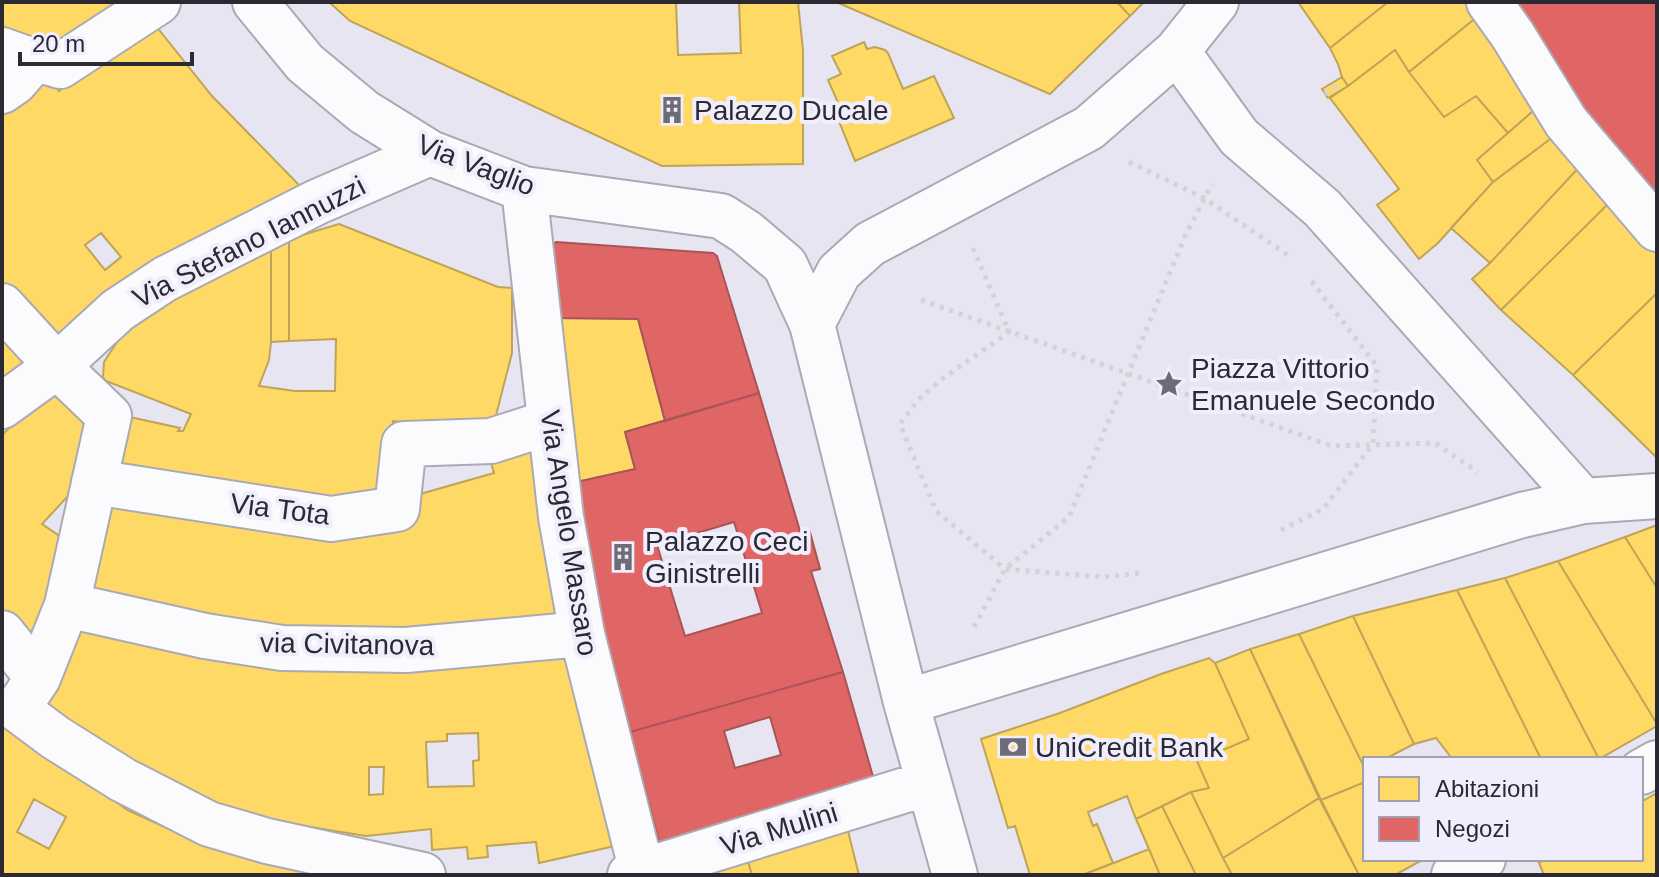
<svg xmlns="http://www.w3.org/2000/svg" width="1659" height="877" viewBox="0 0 1659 877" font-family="Helvetica,sans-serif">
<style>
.homes{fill:#ffd966;stroke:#bfa457;stroke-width:2;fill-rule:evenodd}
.shops{fill:#e06666;stroke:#aa5457;stroke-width:2;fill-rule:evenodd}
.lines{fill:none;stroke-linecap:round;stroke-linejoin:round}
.minor-casing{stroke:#aba9b3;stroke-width:48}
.path{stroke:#d3d2d6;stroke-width:5;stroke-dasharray:4 6;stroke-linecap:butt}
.minor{stroke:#fbfbfd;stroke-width:44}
.labels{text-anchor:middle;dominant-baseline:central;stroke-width:8;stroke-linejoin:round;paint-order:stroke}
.poi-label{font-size:28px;fill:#2b2a33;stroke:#f0eefd;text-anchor:start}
.street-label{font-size:28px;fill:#2b2a33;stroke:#f0eefd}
</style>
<rect width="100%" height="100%" fill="#e7e5f2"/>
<path class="homes" d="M 2,2 L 126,2 L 76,47 L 16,43 L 2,25 Z
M 329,2 L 676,2 L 678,55 L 741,53 L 739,2 L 798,2 L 803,50 L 803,164 L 662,166 L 350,21 Z
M 836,2 L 1117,2 L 1130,16 L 1050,94 Z
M 1117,2 L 1144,2 L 1130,16 Z
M 1298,2 L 1388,2 L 1330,48 Z
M 1388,2 L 1475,2 L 1483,12 L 1409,72 L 1395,50 L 1348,86 L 1342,77 L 1338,64 L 1330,48 Z
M 1483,12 L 1542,103 L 1508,133 L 1476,96 L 1444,117 L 1409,72 Z
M 148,16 L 212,96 L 301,187 L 59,350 L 2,288 L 2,95 L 42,68 L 59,91 ZM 101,233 L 121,257 L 105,270 L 85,245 Z
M 864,42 L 867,49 L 875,47 L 885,50 L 888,53 L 903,89 L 934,76 L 954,118 L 855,161 L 838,119 L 844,116 L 828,80 L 841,74 L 832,56 Z
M 1395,50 L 1409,72 L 1444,117 L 1476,96 L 1508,133 L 1477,160 L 1493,182 L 1438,243 L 1419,259 L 1377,205 L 1399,189 L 1330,98 L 1348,86 Z
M 1342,77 L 1348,86 L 1328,98 L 1322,89 Z
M 1542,103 L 1558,133 L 1493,182 L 1477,160 Z
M 1558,133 L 1583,163 L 1490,263 L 1451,228 L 1493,182 Z
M 1583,163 L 1613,199 L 1501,310 L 1472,279 L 1490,263 Z
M 1613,199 L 1657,253 L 1657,293 L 1573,375 L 1501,310 Z
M 339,224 L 498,287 L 512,288 L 512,353 L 492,431 L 393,421 L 389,493 L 329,502 L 112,474 L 125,416 L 180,428 L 178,431 L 183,431 L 191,414 L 106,381 L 103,377 L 104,362 L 126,328 L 236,257 L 271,246 L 271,342 L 269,360 L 259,386 L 295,391 L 335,391 L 336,339 L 289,341 L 289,239 Z
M 289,239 L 289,341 L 271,342 L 271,246 Z
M 1657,293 L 1657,458 L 1573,375 Z
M 558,318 L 638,319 L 665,421 L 625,432 L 635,469 L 572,483 Z
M 2,324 L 33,359 L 2,379 Z
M 60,379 L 96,413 L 69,495 L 42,524 L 67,541 L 46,611 L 25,640 L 2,612 L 2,435 Z
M 533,438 L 558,625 L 281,633 L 77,598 L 107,497 L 406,498 L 494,473 L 488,452 Z
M 1657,525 L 1657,588 L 1625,537 Z
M 809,529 L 820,569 L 811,571 L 800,531 Z
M 1625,537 L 1657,588 L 1657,724 L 1558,561 Z
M 1558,561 L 1657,724 L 1657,726 L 1599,759 L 1505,578 Z
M 1505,578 L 1599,759 L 1541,759 L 1457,590 Z
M 1457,590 L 1541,759 L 1446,759 L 1450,756 L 1436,738 L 1414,744 L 1353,616 Z
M 72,616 L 575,647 L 615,846 L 539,863 L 536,842 L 487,846 L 488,857 L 468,859 L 467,847 L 432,850 L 431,829 L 366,836 L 217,812 L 39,709 ZM 478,733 L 479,760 L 473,761 L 474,786 L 428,787 L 426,742 L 447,741 L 447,734 ZM 369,767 L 384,767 L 383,794 L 369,795 Z
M 1353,616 L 1414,744 L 1385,759 L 1365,759 L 1365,769 L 1299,634 Z
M 1299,634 L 1365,769 L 1365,782 L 1321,800 L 1250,649 Z
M 1250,649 L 1319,798 L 1223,858 L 1191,792 L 1209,788 L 1197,761 L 1249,739 L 1215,663 Z
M 1209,658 L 1215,663 L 1249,739 L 1197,761 L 1209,788 L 1191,792 L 1136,819 L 1127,796 L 1088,812 L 1093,826 L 1097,824 L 1113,863 L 1082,875 L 1030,875 L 1015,826 L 1008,828 L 981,739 L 1060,713 L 1161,674 Z
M 2,713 L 21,730 L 127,810 L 180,834 L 215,846 L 365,875 L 2,875 ZM 34,799 L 66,817 L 49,849 L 17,832 Z
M 1365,782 L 1365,859 L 1424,859 L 1395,875 L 1359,875 L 1321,800 Z
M 1191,792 L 1223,858 L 1232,875 L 1196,875 L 1162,806 Z
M 1657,793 L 1657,875 L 1544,875 L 1539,863 L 1546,859 L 1641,859 L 1641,802 Z
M 1319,798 L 1359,875 L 1232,875 L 1223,858 Z
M 1162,806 L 1196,875 L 1160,875 L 1136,819 Z
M 848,831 L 859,875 L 752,875 L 747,858 Z
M 1149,849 L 1160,875 L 1083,875 Z
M 747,858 L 752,875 L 686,875 Z"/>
<path class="shops" d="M 1511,2 L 1657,2 L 1657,211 L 1618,170 Z
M 556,242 L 713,253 L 717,256 L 759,393 L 665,421 L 638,319 L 558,318 L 551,247 Z
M 759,393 L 800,531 L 809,529 L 820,569 L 811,571 L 843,672 L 630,732 L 575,518 L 572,483 L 635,469 L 625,432 ZM 734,522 L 762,613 L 685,636 L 657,545 Z
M 843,672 L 874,780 L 661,849 L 630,732 ZM 770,717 L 781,755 L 735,768 L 724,731 Z"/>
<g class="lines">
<g class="minor-casing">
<path id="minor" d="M 255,2 L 305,63 L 364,112 L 430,153 L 524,189 L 721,216 L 746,232 L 785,265 L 812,324 L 906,702 L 1522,515 L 1583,501 L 1322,208 L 1239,137 L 1177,51 L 1089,128 L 870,244 L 839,272 L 812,324
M 1489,2 L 1512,34 L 1566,122 L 1657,229
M 2,50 L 33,61 L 47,62 L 60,66 L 158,2
M 1177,51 L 1216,2
M 2,91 L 15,82 L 33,61
M 524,189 L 561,517 L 582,634 L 642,872
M 2,306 L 57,366 L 109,416 L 67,605 L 38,678 L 17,709 L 56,738 L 123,780 L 209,824 L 267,841 L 423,875
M 2,406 L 57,366 L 118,310 L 165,279 L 317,202 L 430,153
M 94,482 L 331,519 L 397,509 L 404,444 L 491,441 L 550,422
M 1583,501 L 1657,496
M 67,605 L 205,636 L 282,648 L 406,650 L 582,634
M 2,633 L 38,678
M 906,702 L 955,875
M 1641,772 L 1657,763
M 630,875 L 928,783
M 1454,875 L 1483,859"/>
</g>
<path class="path" d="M 1325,94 L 1339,84
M 1129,162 L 1204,198 L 1292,258
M 973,248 L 1009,332 L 942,379 L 918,400 L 900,424 L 936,511 L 1005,569 L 1104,577 L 1140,573
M 921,300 L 1332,446 L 1435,443 L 1478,472
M 1281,530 L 1323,509 L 1373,444 L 1377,366 L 1309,278
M 974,627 L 1005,569 L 1069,517 L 1185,236 L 1212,184"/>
<use href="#minor" class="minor"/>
</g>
<defs>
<g id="building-bare" transform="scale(2.16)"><path d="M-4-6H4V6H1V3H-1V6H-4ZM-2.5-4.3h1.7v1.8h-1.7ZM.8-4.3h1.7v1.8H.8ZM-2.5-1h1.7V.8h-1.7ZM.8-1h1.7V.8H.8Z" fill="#6d6b76" stroke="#f0eefd" stroke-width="2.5" paint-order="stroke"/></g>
<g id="sight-bare" transform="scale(2.16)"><path d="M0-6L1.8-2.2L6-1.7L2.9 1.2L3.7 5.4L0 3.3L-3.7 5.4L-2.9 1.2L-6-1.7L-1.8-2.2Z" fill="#6d6b76" stroke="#f0eefd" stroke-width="2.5" paint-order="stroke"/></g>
<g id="bank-bare" transform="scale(2.16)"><path d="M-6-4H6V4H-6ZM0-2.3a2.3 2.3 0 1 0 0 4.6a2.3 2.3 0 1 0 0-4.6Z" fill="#6d6b76" stroke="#f0eefd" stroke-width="2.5" paint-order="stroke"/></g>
</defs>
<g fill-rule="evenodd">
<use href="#building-bare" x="672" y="110"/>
<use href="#sight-bare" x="1169" y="384"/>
<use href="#building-bare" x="623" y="557"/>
<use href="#bank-bare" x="1013" y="747"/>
</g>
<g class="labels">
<g class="poi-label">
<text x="694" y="110">Palazzo Ducale</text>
<text x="1191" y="368">Piazza Vittorio<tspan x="1191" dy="32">Emanuele Secondo</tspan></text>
<text x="645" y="541">Palazzo Ceci<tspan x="645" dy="32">Ginistrelli</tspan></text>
<text x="1035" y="747">UniCredit Bank</text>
</g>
<g class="street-label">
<text transform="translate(476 165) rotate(21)">Via Vaglio</text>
<text transform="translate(249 242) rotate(-27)">Via Stefano Iannuzzi</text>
<text transform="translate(280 509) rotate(7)">Via Tota</text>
<text transform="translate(569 533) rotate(81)">Via Angelo Massaro</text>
<text transform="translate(347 644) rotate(1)">via Civitanova</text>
<text transform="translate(779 829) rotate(-17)">Via Mulini</text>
</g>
</g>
<rect width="1659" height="877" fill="none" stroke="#2b2a33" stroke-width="8"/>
<rect x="1363" y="757" width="280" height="104" fill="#f0eefd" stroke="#a1a0ac" stroke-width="2"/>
<rect x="1379" y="777" width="40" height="24" fill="#ffd966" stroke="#a1a0ac" stroke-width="2"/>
<text x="1435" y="797" font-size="24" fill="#2b2a33">Abitazioni</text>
<rect x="1379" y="817" width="40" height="24" fill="#e06666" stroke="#a1a0ac" stroke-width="2"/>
<text x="1435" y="837" font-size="24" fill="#2b2a33">Negozi</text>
<path d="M20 52v12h172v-12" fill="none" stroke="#2b2a33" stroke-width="4"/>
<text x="32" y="52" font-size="24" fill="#2b2a33" stroke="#f0eefd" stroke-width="6" paint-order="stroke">20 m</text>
</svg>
